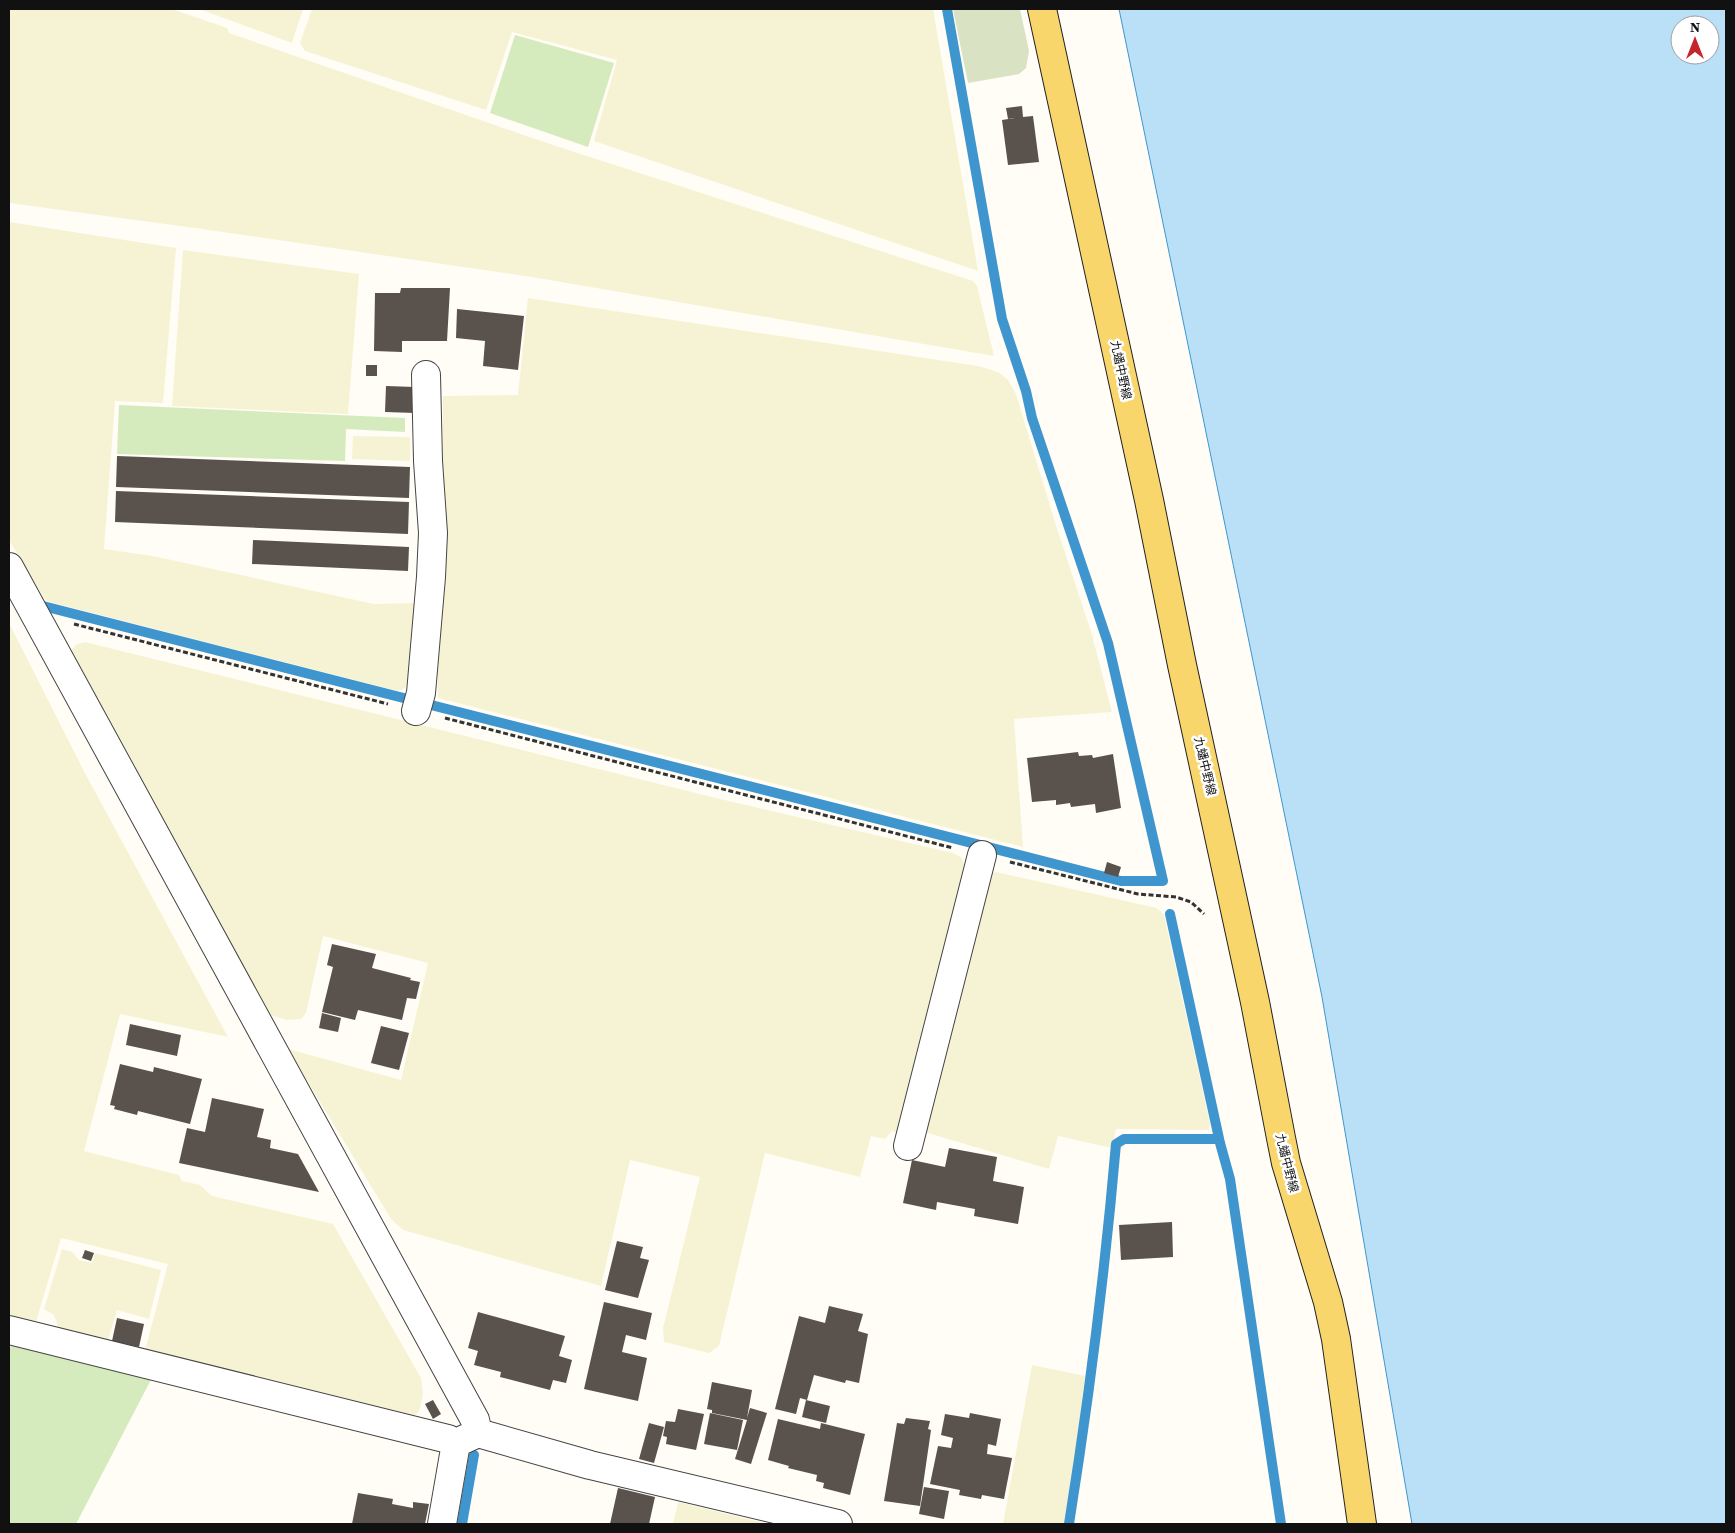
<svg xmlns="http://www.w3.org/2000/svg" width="1735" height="1533" viewBox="0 0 1735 1533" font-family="'Source Serif 4','Noto Sans JP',serif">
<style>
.farmland{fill:#f6f3d4}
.green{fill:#d5ebbd}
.cemetery{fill:#d9e3c4}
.water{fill:#b9e0f7;stroke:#3f96cf;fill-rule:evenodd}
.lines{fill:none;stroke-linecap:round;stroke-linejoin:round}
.stream{stroke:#3f96cf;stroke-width:10}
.building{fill:#5a524d}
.minor-casing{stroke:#444;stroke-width:30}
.major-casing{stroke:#222;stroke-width:30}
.path{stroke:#333;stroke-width:3;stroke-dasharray:5 2.5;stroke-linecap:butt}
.minor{stroke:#fff;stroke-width:28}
.major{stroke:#f9d66b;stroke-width:28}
.labels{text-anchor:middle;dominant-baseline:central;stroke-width:5;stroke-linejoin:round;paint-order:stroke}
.street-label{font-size:12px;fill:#111;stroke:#fff}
</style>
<rect width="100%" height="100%" fill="#fffdf5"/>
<path class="farmland" d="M 9,9 L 172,9 L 227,28 L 229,33 L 553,145 L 973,281 L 977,286 L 994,356 L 532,277 L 195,228 L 9,203 Z
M 199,9 L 303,9 L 292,43 Z
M 312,9 L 933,9 L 978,271 L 594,141 L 617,60 L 512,32 L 486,110 L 305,51 L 300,43 Z
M 9,222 L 176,248 L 163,403 L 115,401 L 104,549 L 153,556 L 374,604 L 416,603 L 410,678 L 405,688 L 398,691 L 46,601 L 9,540 Z
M 183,250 L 359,274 L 348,414 L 172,406 Z
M 528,298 L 978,366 L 998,372 L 1008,380 L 1016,394 L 1054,519 L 1092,635 L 1112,712 L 1014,719 L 1023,847 L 438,698 L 437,656 L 443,602 L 443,396 L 518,395 Z
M 353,436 L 410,437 L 410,461 L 352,459 Z
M 9,623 L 86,775 L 228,1037 L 120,1014 L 84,1151 L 179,1175 L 182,1181 L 200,1185 L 212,1196 L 333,1224 L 421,1378 L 423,1394 L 419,1411 L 411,1419 L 144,1354 L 168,1264 L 61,1238 L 35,1325 L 9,1319 Z
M 85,642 L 716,798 L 953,853 L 962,858 L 965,868 L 900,1133 L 892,1131 L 885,1139 L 871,1136 L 860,1177 L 765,1153 L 719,1346 L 709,1353 L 664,1342 L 663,1328 L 700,1177 L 630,1160 L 601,1286 L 403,1230 L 391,1219 L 288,1049 L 401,1080 L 428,963 L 323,936 L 306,1013 L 301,1019 L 287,1020 L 267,1014 L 72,657 L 72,649 L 77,644 Z
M 996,872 L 1157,908 L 1164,915 L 1210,1124 L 1209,1130 L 1116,1129 L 1112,1148 L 1058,1136 L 1049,1169 L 921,1131 L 988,875 Z
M 62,1249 L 72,1252 L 79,1260 L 92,1263 L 95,1253 L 161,1270 L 149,1319 L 117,1310 L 107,1344 L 59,1330 L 54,1315 L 44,1309 Z
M 1032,1365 L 1085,1376 L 1066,1524 L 1003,1524 Z
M 678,1502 L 768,1524 L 673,1524 Z"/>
<path class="green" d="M 515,35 L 614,63 L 588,147 L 490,113 Z
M 119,405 L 405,418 L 405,432 L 346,429 L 345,461 L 117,454 Z
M 12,1344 L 155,1372 L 76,1524 L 9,1524 L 9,1350 Z"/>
<path class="cemetery" d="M 953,9 L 1020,9 L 1029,51 L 1026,68 L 1019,74 L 968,83 Z"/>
<path class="water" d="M 1119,9 L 1726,9 L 1726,1524 L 1412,1524 L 1322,997 ZM 1680,25 L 1710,25 L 1710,55 L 1680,55 Z"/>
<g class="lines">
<path class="stream" d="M 43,606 L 1121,881 L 1163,881 L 1108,643 L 1032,418 L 1026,391 L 1002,319 L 947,9
M 1170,914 L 1220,1143 L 1230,1179 L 1281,1524
M 462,1524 L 474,1455
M 1069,1524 C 1089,1398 1105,1272 1116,1144 L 1124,1139 L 1219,1139"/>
</g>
<path class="building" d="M 1022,106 L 1023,117 L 1033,116 L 1039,162 L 1008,165 L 1002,120 L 1015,118 L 1008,119 L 1006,108 Z
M 401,288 L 450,288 L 447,341 L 402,341 L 402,352 L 374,351 L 375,293 L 400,293 Z
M 457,309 L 524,316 L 518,370 L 483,366 L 485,341 L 456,338 Z
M 366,365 L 377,365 L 377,376 L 366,376 Z
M 386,386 L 415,387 L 415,413 L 385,412 Z
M 117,456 L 410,467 L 409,498 L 116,487 Z
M 116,491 L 409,502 L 408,534 L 115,522 Z
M 253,540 L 409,547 L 408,571 L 252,564 Z
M 1078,752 L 1079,756 L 1092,755 L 1093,758 L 1113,754 L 1121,808 L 1096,813 L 1095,804 L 1071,807 L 1070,803 L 1056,805 L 1056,800 L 1032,802 L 1027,758 Z
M 1107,862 L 1121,867 L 1118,877 L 1104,873 Z
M 332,944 L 376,954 L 372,968 L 411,978 L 410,980 L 420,982 L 416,999 L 407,998 L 402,1020 L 358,1010 L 355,1020 L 322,1012 L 333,967 L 327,965 Z
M 322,1013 L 341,1018 L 338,1032 L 319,1028 Z
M 130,1024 L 181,1035 L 177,1056 L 126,1045 Z
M 381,1026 L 409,1033 L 399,1070 L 371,1063 Z
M 120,1064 L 153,1072 L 154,1067 L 202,1079 L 190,1124 L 138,1111 L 137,1115 L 114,1109 L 115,1106 L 110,1105 Z
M 212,1098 L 264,1109 L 257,1137 L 271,1140 L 270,1148 L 298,1154 L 319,1192 L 179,1163 L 187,1128 L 205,1132 Z
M 949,1148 L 997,1157 L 993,1181 L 1024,1187 L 1018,1224 L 974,1216 L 975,1209 L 937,1202 L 936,1210 L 903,1203 L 912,1160 L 945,1167 Z
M 1172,1222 L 1173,1257 L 1121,1260 L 1119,1225 Z
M 617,1241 L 643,1247 L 640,1258 L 649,1260 L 638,1298 L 605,1290 Z
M 85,1250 L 94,1253 L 91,1261 L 82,1258 Z
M 604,1302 L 652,1313 L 646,1340 L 626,1335 L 622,1352 L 647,1358 L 638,1401 L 584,1389 Z
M 829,1306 L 863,1314 L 858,1331 L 868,1334 L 859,1383 L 846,1380 L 845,1383 L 814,1375 L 807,1400 L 800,1398 L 796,1414 L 775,1409 L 799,1316 L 825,1323 Z
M 478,1312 L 565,1336 L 559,1356 L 572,1360 L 566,1383 L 553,1380 L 550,1390 L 500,1377 L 501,1372 L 474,1365 L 478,1351 L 468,1348 Z
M 117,1318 L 144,1324 L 139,1347 L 112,1341 Z
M 712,1382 L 752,1390 L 747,1418 L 750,1408 L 767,1413 L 751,1464 L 735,1459 L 747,1420 L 712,1413 L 712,1410 L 707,1409 Z
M 433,1400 L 441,1414 L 433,1419 L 425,1404 Z
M 806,1400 L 830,1406 L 826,1423 L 802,1417 Z
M 678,1409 L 704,1414 L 696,1450 L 666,1444 L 667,1437 L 663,1436 L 666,1421 L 675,1422 Z
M 710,1413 L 743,1420 L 737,1450 L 704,1444 Z
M 970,1413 L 1001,1419 L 996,1446 L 988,1444 L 987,1454 L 1012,1458 L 1004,1499 L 982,1495 L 981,1499 L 959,1495 L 960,1490 L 930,1484 L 938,1446 L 951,1448 L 953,1438 L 941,1435 L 945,1414 L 969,1418 Z
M 906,1418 L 930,1421 L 928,1429 L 931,1430 L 920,1506 L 884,1501 L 897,1423 L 904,1424 Z
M 778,1419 L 820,1429 L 821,1423 L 865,1434 L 850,1495 L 823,1488 L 824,1483 L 816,1481 L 817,1475 L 788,1468 L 789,1466 L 768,1460 Z
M 649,1423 L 664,1427 L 654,1463 L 639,1459 Z
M 924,1487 L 949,1491 L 944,1519 L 919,1514 Z
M 618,1488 L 655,1497 L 649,1524 L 610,1524 Z
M 358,1493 L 393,1499 L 392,1504 L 413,1508 L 413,1502 L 429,1504 L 425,1524 L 352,1524 Z"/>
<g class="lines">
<g class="minor-casing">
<path id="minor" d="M 9,567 L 475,1420 L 478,1433
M 416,711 L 421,693 L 431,577 L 433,533 L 428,461 L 426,375
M 908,1146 L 982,855
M 9,1330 L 448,1439 L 456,1443 L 478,1433 L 590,1465 L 838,1524
M 442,1524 L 456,1443"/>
</g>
<g class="major-casing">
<path id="major" d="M 1042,9 L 1149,500 L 1182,665 L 1255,1002 L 1281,1138 L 1286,1163 L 1328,1302 L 1336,1339 L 1362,1524"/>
</g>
<path class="path" d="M 74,624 L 388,704
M 445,718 L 953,848
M 1010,862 L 1138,894 L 1176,897 L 1191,902 L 1204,914"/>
<use href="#minor" class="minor"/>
<use href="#major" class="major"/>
</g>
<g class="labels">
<g class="street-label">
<text transform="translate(1121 370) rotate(78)">九蟠中野線</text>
<text transform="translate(1205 766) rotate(77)">九蟠中野線</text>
<text transform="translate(1287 1163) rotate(76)">九蟠中野線</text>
</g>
</g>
<rect width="1735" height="1533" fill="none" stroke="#111111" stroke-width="20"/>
<g transform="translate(1695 40)"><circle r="24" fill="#ffffff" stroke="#a0a0a0"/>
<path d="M0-4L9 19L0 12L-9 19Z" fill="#c4262e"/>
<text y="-8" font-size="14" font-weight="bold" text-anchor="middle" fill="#111111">N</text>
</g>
</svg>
